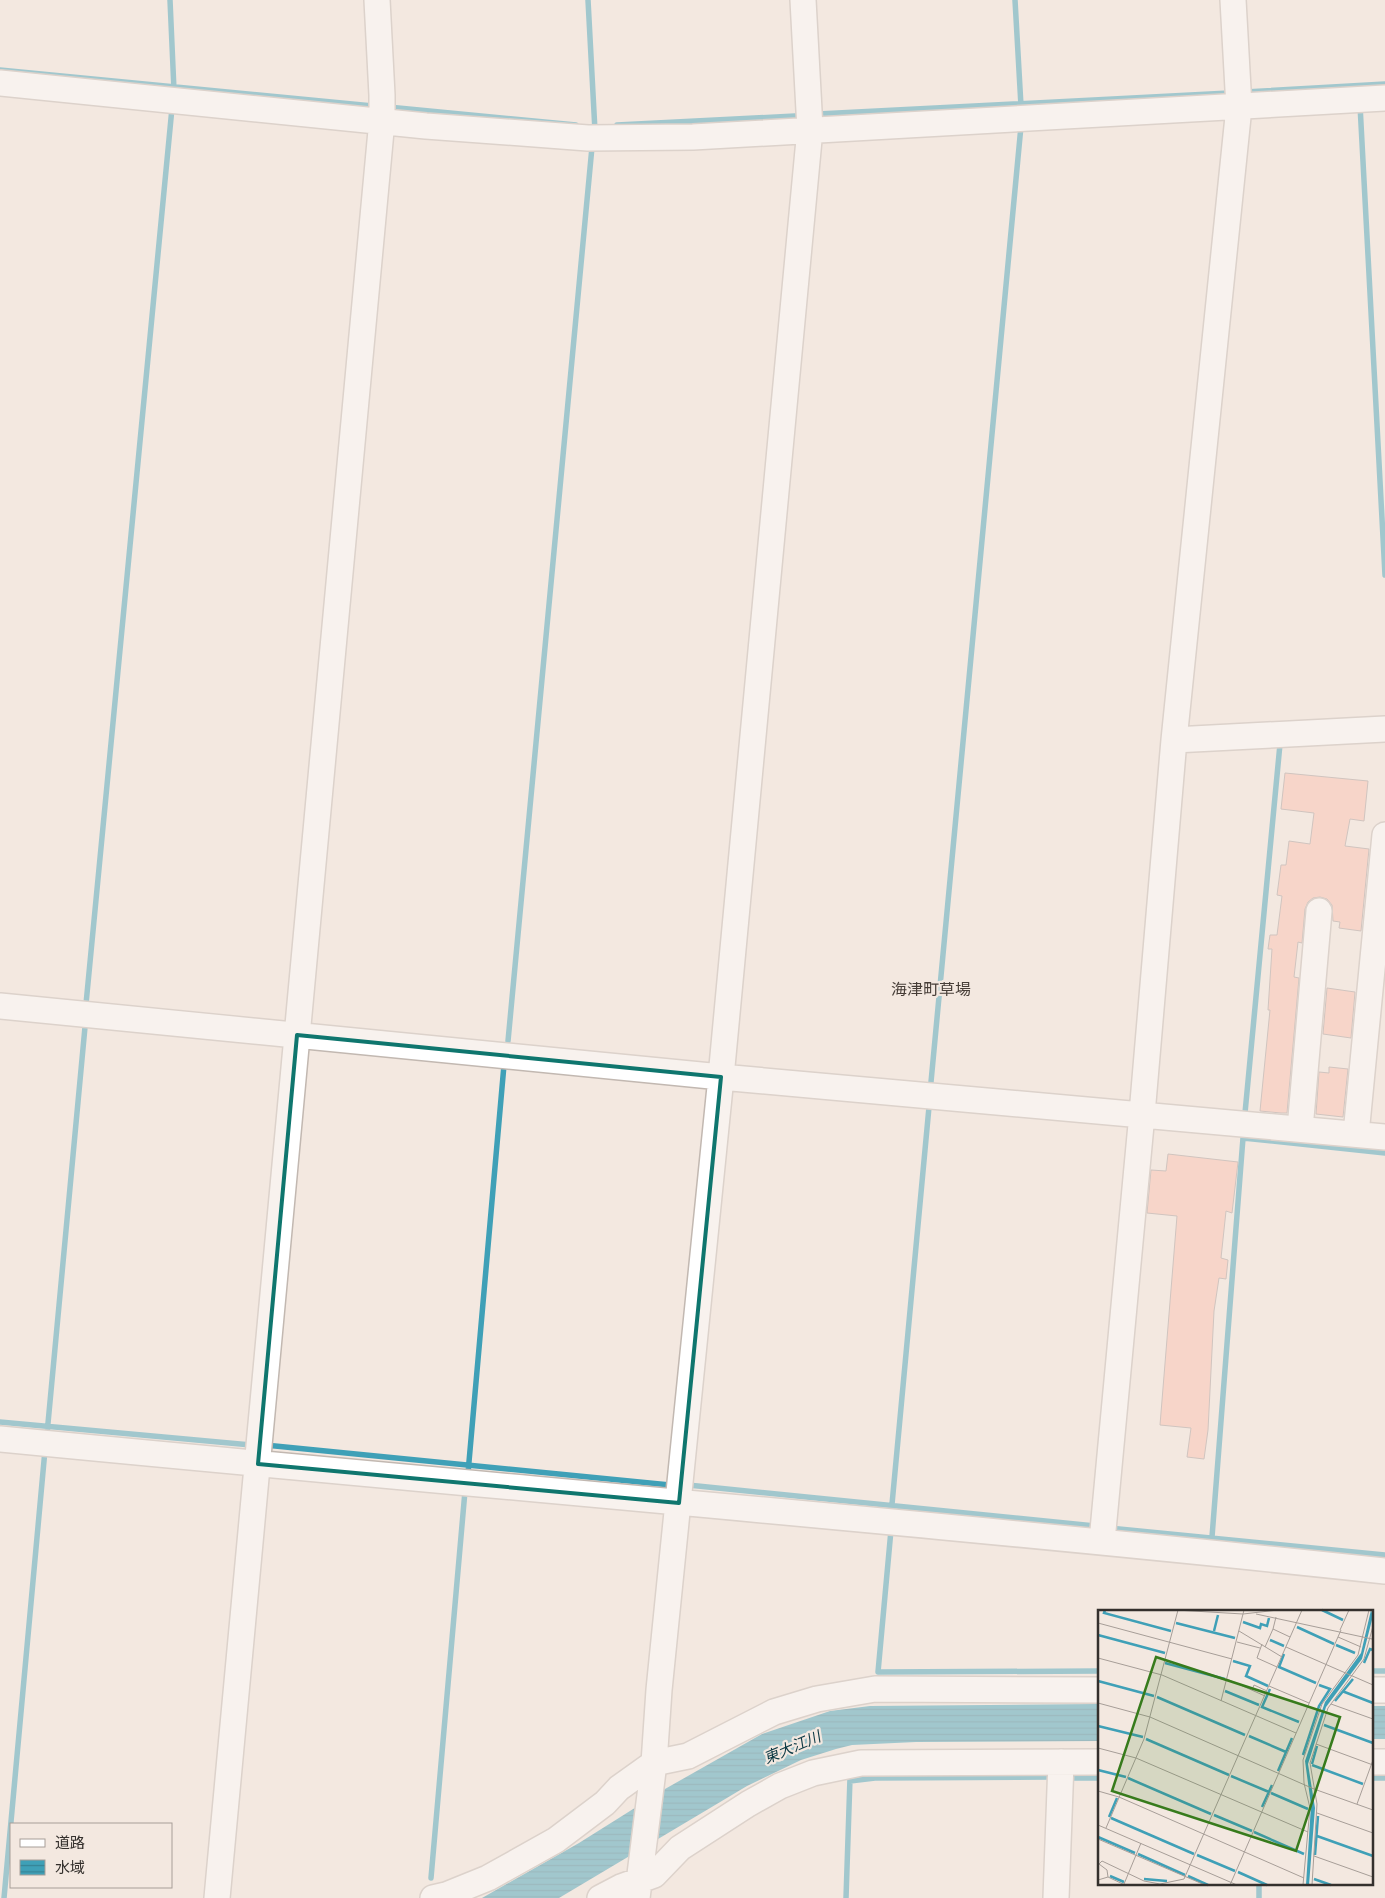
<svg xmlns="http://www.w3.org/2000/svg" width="1385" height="1898" viewBox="0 0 1385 1898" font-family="Arial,'Noto Sans JP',sans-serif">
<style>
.water{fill:url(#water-rules)}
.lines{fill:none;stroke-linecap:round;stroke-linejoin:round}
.stream{stroke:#3fa0b7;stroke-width:5.5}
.building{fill:#fdbfad;stroke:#a79a97}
.minor-casing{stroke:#c2b8b1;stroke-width:28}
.minor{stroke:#fff;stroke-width:25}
.marked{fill:none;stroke:#0f766e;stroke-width:4;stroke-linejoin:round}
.labels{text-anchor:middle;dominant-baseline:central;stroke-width:4.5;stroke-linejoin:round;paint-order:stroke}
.water-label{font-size:15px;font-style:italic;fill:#0c3944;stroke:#f3e8e0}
.quarter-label{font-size:16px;fill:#463d37;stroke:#f3e8e0}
.inset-river{fill:none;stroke:#3fa0b7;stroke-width:2.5}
.inset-road{fill:none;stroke:#a79e98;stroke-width:1}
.view{fill:#377b1c;fill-opacity:0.15;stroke:#377b1c;stroke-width:2.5}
.inset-edge{fill:none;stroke:#34302d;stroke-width:2.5}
</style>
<defs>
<pattern id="water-rules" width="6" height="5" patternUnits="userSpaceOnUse" patternTransform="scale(1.25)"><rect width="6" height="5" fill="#3fa0b7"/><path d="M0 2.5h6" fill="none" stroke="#368395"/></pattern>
</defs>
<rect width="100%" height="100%" fill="#f3e8e0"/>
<path class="water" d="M 1099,1704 L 1099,1741 L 916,1742 L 852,1745 L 836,1749 L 801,1760 L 747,1786 L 559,1898 L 482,1898 L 579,1843 L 665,1789 L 762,1734 L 830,1711 L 870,1706 Z
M 1371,1706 L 1385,1706 L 1385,1739 L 1371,1739 Z"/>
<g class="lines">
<path class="stream" d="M 170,0 L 174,90
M 588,0 L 595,131
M 1015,0 L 1021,106
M 0,70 L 373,106
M 1245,92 L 1385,84
M 1360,105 L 1385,575
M 388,107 L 576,125
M 818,114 L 1229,93
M 617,125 L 795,116
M 86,1004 L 172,108
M 508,1041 L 592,147
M 931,1082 L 1021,126
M 1245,1113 L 1280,744 L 1285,744
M 0,1422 L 251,1445
M 47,1434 L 85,1027
M 265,1445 L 670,1485
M 468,1473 L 504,1065
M 688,1485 L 1095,1526
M 891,1515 L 929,1107
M 1109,1528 L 1385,1555
M 891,1530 L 878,1672 L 1099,1671
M 1212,1537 L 1243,1138 L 1385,1153
M 1371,1671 L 1385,1671
M 1069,1778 L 1099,1778
M 1371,1778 L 1385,1778
M 850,1781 L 875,1778 L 1051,1777
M 431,1878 L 465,1491
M 4,1898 L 45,1450
M 846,1898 L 850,1778
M 1259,1898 L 1259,1884"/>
</g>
<path class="building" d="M 1285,773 L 1368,781 L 1364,821 L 1350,819 L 1345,846 L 1369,849 L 1361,931 L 1339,928 L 1340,922 L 1333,921 L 1332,905 L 1327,899 L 1320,897 L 1313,898 L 1308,902 L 1305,909 L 1302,943 L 1298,942 L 1294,977 L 1299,978 L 1287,1113 L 1281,1113 L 1260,1111 L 1270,1010 L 1268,1010 L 1272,949 L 1268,949 L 1270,935 L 1277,935 L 1282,896 L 1277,895 L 1281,865 L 1286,865 L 1289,841 L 1310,844 L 1314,813 L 1281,809 Z
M 1327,988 L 1355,992 L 1351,1038 L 1323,1034 Z
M 1329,1067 L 1348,1069 L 1343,1117 L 1316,1114 L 1319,1072 L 1329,1073 Z
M 1168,1154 L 1238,1162 L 1232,1213 L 1226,1211 L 1221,1258 L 1228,1260 L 1226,1279 L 1219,1278 L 1214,1311 L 1208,1430 L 1204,1459 L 1187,1457 L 1191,1428 L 1160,1425 L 1177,1216 L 1147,1213 L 1151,1170 L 1166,1171 Z"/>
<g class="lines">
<g class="minor-casing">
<path id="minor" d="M 0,83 L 426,126 L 588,138 L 693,137 L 1385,98
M 1174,740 L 1385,729
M 0,1006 L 721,1077 L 1385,1137
M 1300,1129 L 1319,911
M 1356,1134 L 1385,835
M 0,1439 C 462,1484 924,1522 1385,1571
M 1102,1541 L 1142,1114 L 1174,740 L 1239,107 L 1233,0
M 1371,1690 L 1385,1690
M 1371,1762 L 1385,1762
M 217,1898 L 382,120 L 382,95 L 377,0
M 433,1898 L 446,1895 L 488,1878 L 556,1840 L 605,1803 L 619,1788 L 654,1763 L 688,1756 L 774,1712 L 817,1699 L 875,1689 L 1099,1690
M 600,1898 L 621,1887 L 654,1875 L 680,1848 L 748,1804 L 780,1786 L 813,1773 L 861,1763 L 1099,1762
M 637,1898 L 654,1763 L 659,1690 L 721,1077 L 810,129 L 803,0
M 1056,1898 L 1061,1762"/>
</g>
<use href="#minor" class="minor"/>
</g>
<path d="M0 0H1385V1898H0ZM 297,1035 L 721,1077 L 679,1503 L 258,1464 Z" fill="#f3e8e0" fill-opacity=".55" fill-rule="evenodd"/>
<path class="marked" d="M 297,1035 L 721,1077 L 679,1503 L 258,1464 Z"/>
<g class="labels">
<g class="water-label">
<text transform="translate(792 1747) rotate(-23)">東大江川</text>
</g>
<g class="quarter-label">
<text x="931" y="989">海津町草場</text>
</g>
</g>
<g transform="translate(1098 1610)">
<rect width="275" height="275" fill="#f3e8e0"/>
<path d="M 273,0 L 275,6 L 264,49 L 228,97 L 210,154 L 217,198 L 211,275 L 208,275 L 213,195 L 207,151 L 227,92 L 263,43 Z" fill="#3fa0b7"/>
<path class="inset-river" d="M 7,0 L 6,3 L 73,21M 224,0 L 245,10M 145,12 L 162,18 L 163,14 L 169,16 L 171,8M 78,13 L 137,28M 199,17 L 236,34M 116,21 L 120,5M 0,25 L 67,43M 172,30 L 186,36M 238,35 L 257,43M 186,44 L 181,57 L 218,73M 135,51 L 152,56 L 148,66 L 170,76M 67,53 L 127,69M 266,53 L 272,39 L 275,40M 0,71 L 56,86M 172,79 L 164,97 L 201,112M 127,81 L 161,95M 244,81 L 275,93M 59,87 L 147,125M 237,91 L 255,69M 226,115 L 275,133M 0,116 L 45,127M 151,126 L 188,142M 48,129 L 131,165M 205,145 L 221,96 L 232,79 L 221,75M 214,154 L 219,136M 214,155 L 265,174M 0,160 L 28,167M 180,161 L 194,128M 133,166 L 171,182M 30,168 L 113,204M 173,183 L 210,199M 164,197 L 174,175M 116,205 L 154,221M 11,207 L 19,188M 13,208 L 96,244M 156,222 L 206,244M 219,226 L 275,246M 0,227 L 37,243M 40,244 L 87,265M 99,245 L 137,261M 217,245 L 220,206M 140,262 L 169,275M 12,266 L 26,272M 90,266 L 110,275M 46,269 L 69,271M 216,269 L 233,275"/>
<path class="inset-road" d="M 78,0 L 145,4 L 180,0M 158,4 L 274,29M 178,7 L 175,19 L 192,27M 0,13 L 134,49M 242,20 L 251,0M 141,21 L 184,47M 240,27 L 263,37M 139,32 L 162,38M 164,34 L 159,48 L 179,57M 167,37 L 175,19M 188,37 L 275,75M 0,48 L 64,65 L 198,123M 129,69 L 167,86M 171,76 L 211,93M 154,80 L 156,75 L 169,81M 123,91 L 146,0M 0,93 L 52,107 L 216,179 L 275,200M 233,94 L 275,109M 218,134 L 275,155M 0,138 L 38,148 L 210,222M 0,181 L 21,187 L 206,268M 259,194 L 275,150M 219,203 L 275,223M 0,215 L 139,275M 8,218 L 46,129 L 80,0M 0,229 L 107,275M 216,246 L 275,267M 1,254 L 4,251 L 46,271 L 62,274 L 86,269 L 204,0M 1,254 L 9,260 L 10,267M 0,270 L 10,267 L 27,275M 26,274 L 43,233M 132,275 L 243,20M 205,275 L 212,198 L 206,173 L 205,150 L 224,94 L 260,45 L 271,0M 214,275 L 219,194 L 212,153 L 230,98 L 266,49 L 275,16"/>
<path class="view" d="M 58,47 L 242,107 L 198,241 L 14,181 Z"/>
<rect width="275" height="275" class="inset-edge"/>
</g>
<rect x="10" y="1823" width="162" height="65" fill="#f3e8e0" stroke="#a79e98"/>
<rect x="20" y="1839" width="25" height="8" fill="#ffffff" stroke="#a79e98"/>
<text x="55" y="1848" font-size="15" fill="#34302d">道路</text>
<rect x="20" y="1860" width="25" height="15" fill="url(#water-rules)" stroke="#a79e98"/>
<text x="55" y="1873" font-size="15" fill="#34302d">水域</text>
</svg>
